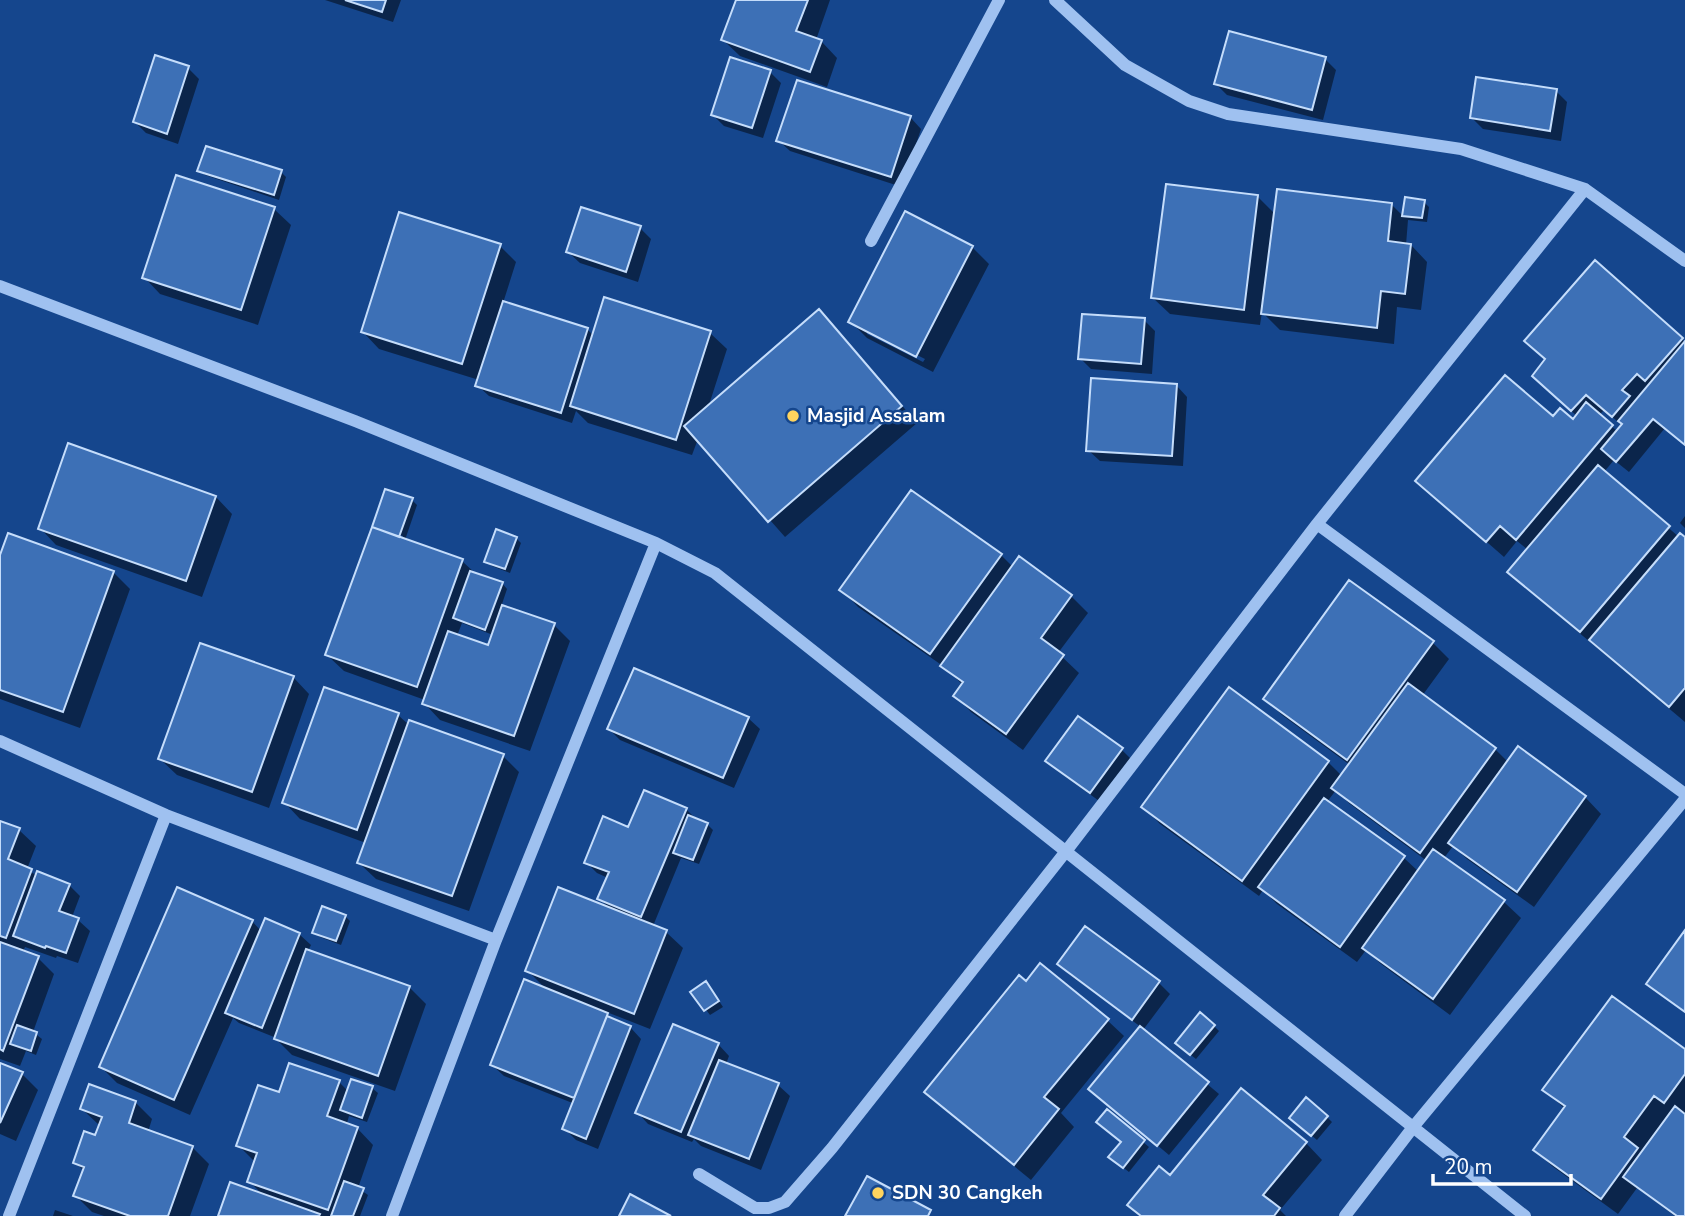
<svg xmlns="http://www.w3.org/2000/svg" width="1685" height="1216" viewBox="0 0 1685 1216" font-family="'Nunito Sans',sans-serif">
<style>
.shadow{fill:#0007;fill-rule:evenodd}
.building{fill:#3d70b6;stroke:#c5ddfb;stroke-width:2}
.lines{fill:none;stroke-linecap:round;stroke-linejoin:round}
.minor{stroke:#9fc1f0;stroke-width:12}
.poi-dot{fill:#ffd45e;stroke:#15468d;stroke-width:2.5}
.labels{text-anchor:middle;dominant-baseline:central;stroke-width:5;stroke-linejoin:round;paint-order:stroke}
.poi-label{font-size:19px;font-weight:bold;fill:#fff;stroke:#15468d;text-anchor:start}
</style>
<rect width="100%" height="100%" fill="#15468d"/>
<path class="shadow" d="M 325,0 L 401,0 L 393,22 Z
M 738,0 L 830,0 L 816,40 L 821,41 L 837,58 L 827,87 L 740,56 L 723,40 Z
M 1325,59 L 1336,70 L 1323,120 L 1227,95 L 1216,84 Z
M 188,68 L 199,79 L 178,144 L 146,133 L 135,122 Z
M 770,72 L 781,83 L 763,138 L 724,126 L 713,115 Z
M 1556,91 L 1567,102 L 1561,141 L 1483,129 L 1472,118 Z
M 910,117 L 921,129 L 902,187 L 790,151 L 778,140 Z
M 199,170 L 281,172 L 286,177 L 279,200 L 205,175 Z
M 1258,197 L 1275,214 L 1392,205 L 1404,217 L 1407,199 L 1424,202 L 1429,207 L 1427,222 L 1408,220 L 1406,245 L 1411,245 L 1427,262 L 1421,310 L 1397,307 L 1394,344 L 1280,330 L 1262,312 L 1260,325 L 1170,314 L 1153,298 Z
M 274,209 L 291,225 L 258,325 L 160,294 L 144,277 Z
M 640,228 L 651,239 L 638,282 L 580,263 L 568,252 Z
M 500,246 L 516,262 L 503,303 L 587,329 L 594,336 L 710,333 L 727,349 L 708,408 L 835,328 L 917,423 L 785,537 L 698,439 L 692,455 L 588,423 L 576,411 L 572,423 L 489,396 L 477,385 L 479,380 L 379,349 L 363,332 Z
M 972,247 L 989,264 L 933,372 L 867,338 L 850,321 ZM 867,330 L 925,359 L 923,362 L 867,334 Z
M 1595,263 L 1685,342 L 1685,445 L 1665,428 L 1629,472 L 1614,460 L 1604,472 L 1679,537 L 1685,539 L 1685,722 L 1526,588 L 1510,572 L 1528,550 L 1517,541 L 1504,557 L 1417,481 L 1553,418 L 1573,421 L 1577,416 L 1550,392 L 1547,360 ZM 1604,410 L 1623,426 L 1618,432 L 1599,415 Z
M 1144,320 L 1155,331 L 1152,374 L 1091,369 L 1080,358 Z
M 1176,385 L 1187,397 L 1183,466 L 1100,461 L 1088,450 Z
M 69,446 L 216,497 L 232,514 L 202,597 L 56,545 L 40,528 Z
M 386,491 L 412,500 L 417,505 L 405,540 L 462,561 L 476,574 L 502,583 L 507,589 L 501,607 L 554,625 L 570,641 L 530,751 L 440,720 L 424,703 L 425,700 L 344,671 L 327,655 ZM 378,527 L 403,536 L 402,539 L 378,531 ZM 462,623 L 493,635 L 489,647 L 457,636 Z
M 1685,516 L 1685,528 L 1680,523 Z
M 516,538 L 521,543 L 510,573 L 492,566 L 486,561 Z
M 1001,555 L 1014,568 L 1071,596 L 1088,613 L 1058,653 L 1079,673 L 1023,750 L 971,712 L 955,695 L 963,685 L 943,666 L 858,607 L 842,590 Z
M 0,560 L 113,572 L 130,589 L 80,728 L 0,699 Z
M 1433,643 L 1449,659 L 1422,696 L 1495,749 L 1508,762 L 1585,797 L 1601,814 L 1534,907 L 1467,859 L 1453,846 L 1444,858 L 1504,902 L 1521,918 L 1450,1015 L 1381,964 L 1366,950 L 1357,962 L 1277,904 L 1263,890 L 1259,896 L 1160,824 L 1144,807 L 1328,762 L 1342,776 L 1350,765 L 1282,715 L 1265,699 ZM 1336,790 L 1350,804 L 1427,861 L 1419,872 L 1404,858 L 1327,802 Z
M 293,677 L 309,694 L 269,808 L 177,775 L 160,759 Z
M 325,689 L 398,715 L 409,725 L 503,756 L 519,772 L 469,911 L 376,879 L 359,863 L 366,843 L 300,819 L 284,802 Z
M 748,718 L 760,729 L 734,788 L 620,740 L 609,729 Z
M 1078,719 L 1122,750 L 1133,761 L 1102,803 L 1059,772 L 1048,760 Z
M 686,809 L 697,820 L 707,824 L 713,830 L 699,864 L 681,858 L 653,926 L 666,932 L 683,948 L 650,1029 L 604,1011 L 614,1021 L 630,1027 L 641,1039 L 598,1149 L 576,1140 L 565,1129 L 575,1104 L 504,1076 L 492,1065 L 547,990 L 527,970 L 611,910 L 599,898 L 608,878 L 597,873 L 586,862 L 629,829 Z
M 0,823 L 19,830 L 36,846 L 27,869 L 37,876 L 69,885 L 80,896 L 72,917 L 78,920 L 90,931 L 78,963 L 57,956 L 56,958 L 25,947 L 23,952 L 38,958 L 54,974 L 33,1032 L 42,1039 L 36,1055 L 26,1051 L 20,1066 L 0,1059 Z
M 345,916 L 350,921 L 341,945 L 320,937 L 314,932 Z
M 252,921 L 261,931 L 299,934 L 311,945 L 308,951 L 409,987 L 426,1004 L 395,1091 L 292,1055 L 274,1037 L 239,1023 L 233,1018 L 190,1115 L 117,1083 L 101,1067 Z
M 1085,928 L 1159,983 L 1170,994 L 1143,1030 L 1219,1094 L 1169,1155 L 1090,1089 L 1141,1027 L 1070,975 L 1059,963 Z
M 1685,933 L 1685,1013 L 1648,984 Z
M 1027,983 L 1107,1020 L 1124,1036 L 1061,1113 L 1074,1127 L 1031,1180 L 943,1108 L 926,1091 Z
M 711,989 L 723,1007 L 710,1015 L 693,992 Z
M 1214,1026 L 1219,1031 L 1196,1059 L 1182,1048 Z
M 718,1044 L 729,1056 L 726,1064 L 778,1085 L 790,1096 L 761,1170 L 701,1146 L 694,1139 L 692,1142 L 648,1124 L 637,1112 Z
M 1685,1051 L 1685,1216 L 1675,1216 L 1637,1188 L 1618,1214 L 1552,1166 L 1535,1150 L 1565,1109 L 1544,1089 Z
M 0,1064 L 22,1074 L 38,1090 L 16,1141 L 0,1134 Z
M 352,1081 L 372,1088 L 378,1093 L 367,1122 L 349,1116 L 347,1123 L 357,1128 L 373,1145 L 358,1188 L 368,1195 L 360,1216 L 220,1216 L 263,1195 L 249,1181 L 256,1163 L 238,1145 L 280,1094 L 339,1082 L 348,1091 Z
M 90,1086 L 136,1103 L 152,1119 L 148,1132 L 192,1147 L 209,1164 L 190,1216 L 104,1216 L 92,1212 L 75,1195 L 84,1171 L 75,1162 L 96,1138 L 99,1125 L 82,1109 Z
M 1107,1112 L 1149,1147 L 1129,1172 L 1116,1162 L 1123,1142 Z
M 1327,1117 L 1332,1122 L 1317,1140 L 1296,1123 Z
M 1306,1143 L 1322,1160 L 1280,1210 L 1286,1216 L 1141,1216 L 1129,1204 L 1170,1177 Z
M 55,1210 L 73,1216 L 53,1216 Z"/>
<path class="building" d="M 345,0 L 386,0 L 382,12 Z
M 736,0 L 808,0 L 796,31 L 822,40 L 810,72 L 721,40 Z
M 1229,31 L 1326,57 L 1312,110 L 1214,84 Z
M 155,55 L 189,66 L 167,134 L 133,122 Z
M 730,57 L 771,70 L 752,128 L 711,115 Z
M 1476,77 L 1557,89 L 1550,131 L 1470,118 Z
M 797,80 L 911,116 L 891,177 L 776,141 Z
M 206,146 L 282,170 L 274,195 L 197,171 Z
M 176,175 L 275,207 L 241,310 L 142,278 Z
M 1166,184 L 1258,195 L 1244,310 L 1151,298 Z
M 1277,189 L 1392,203 L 1388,241 L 1411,244 L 1405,294 L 1381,291 L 1377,328 L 1261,314 Z
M 1405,197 L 1425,200 L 1422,218 L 1402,216 Z
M 581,207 L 641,226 L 626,272 L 566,252 Z
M 905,211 L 973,246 L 916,357 L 848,322 Z
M 399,212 L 501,244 L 462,364 L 361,332 Z
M 1595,260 L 1683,338 L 1645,381 L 1637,374 L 1622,390 L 1630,396 L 1612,417 L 1586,395 L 1571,411 L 1532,376 L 1545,359 L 1524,341 Z
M 604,297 L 711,331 L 676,440 L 570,406 Z
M 503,301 L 588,328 L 561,413 L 475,386 Z
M 819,309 L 902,406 L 768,522 L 684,426 Z
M 1082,314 L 1145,318 L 1141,364 L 1078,359 Z
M 1685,341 L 1685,445 L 1653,419 L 1616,462 L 1601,449 L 1622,424 L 1618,421 Z
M 1505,375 L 1553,416 L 1560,408 L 1573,419 L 1586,402 L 1613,425 L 1516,540 L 1500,526 L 1486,542 L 1415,481 Z
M 1091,378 L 1177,384 L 1172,456 L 1086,451 Z
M 68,443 L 216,496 L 186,581 L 38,529 Z
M 1598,465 L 1670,526 L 1580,632 L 1507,572 Z
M 385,489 L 413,498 L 399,537 L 372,527 Z
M 911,490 L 1002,554 L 930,654 L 839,590 Z
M 372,527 L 463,559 L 417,687 L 325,655 Z
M 496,529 L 517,537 L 505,569 L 484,562 Z
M 8,533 L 114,571 L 63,712 L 0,690 L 0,555 Z
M 1680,533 L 1685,537 L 1685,688 L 1669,707 L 1589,640 Z
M 1019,556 L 1072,595 L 1041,638 L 1064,655 L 1006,734 L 953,696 L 963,682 L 940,666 Z
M 470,571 L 503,582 L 485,630 L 453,618 Z
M 1349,580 L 1434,641 L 1347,760 L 1263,699 Z
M 502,605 L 555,623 L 514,736 L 422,704 L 448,631 L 488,645 Z
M 200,643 L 294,676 L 252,792 L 158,759 Z
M 634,668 L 749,717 L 723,778 L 607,729 Z
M 1408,683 L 1496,748 L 1420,853 L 1331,788 Z
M 324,687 L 399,713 L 357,830 L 282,803 Z
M 1229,687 L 1329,761 L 1242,881 L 1141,807 Z
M 1078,716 L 1123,748 L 1090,793 L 1045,761 Z
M 409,720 L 504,754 L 452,896 L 357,863 Z
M 1518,746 L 1586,796 L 1517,892 L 1448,843 Z
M 644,790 L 687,808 L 641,917 L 597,899 L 609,872 L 584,863 L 603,816 L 628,827 Z
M 1324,798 L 1405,856 L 1340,947 L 1258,887 Z
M 688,815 L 708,823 L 693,860 L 673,853 Z
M 0,821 L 20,828 L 8,859 L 32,869 L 6,938 L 0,936 Z
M 1433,849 L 1505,900 L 1433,999 L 1362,948 Z
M 37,871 L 70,884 L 59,911 L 79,918 L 66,953 L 46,946 L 45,948 L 13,936 Z
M 177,887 L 253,920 L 174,1100 L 99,1067 Z
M 558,887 L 667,930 L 634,1014 L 525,971 Z
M 322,906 L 346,915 L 336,941 L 312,933 Z
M 265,918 L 300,933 L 262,1028 L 225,1013 Z
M 1085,926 L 1160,981 L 1132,1020 L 1057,964 Z
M 1685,930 L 1685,1012 L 1646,984 Z
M 0,942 L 39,956 L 3,1051 L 0,1049 Z
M 306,949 L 410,986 L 378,1076 L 274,1039 Z
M 1040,963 L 1109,1019 L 1044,1097 L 1059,1109 L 1014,1165 L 924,1092 L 1019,975 L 1026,981 Z
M 524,979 L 608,1013 L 574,1098 L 490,1065 Z
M 706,981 L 719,1001 L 704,1011 L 690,992 Z
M 1612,996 L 1685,1049 L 1685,1074 L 1664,1103 L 1654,1096 L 1624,1137 L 1638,1148 L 1601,1199 L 1533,1150 L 1565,1106 L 1542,1090 Z
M 1200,1012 L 1215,1025 L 1190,1055 L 1175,1043 Z
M 607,1016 L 631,1026 L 586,1139 L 562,1129 Z
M 673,1024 L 719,1043 L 681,1132 L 635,1113 Z
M 17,1025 L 37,1032 L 31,1051 L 10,1044 Z
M 1140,1026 L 1209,1082 L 1157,1146 L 1088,1089 Z
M 719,1060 L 779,1083 L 749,1159 L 688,1135 Z
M 0,1063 L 23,1072 L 0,1123 Z
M 289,1063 L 340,1080 L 327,1116 L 358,1127 L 328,1210 L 247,1182 L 257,1153 L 236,1146 L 258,1085 L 279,1092 Z
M 351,1079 L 373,1086 L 362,1118 L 340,1110 Z
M 89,1084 L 136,1101 L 129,1123 L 193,1146 L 168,1216 L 130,1216 L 73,1196 L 84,1167 L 73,1163 L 84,1131 L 95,1135 L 102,1117 L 80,1109 Z
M 1241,1088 L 1307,1142 L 1263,1195 L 1280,1208 L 1274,1216 L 1141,1216 L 1127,1205 L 1159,1166 L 1170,1175 Z
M 1306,1097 L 1328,1116 L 1311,1136 L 1289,1118 Z
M 1675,1106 L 1685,1114 L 1685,1216 L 1677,1216 L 1623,1177 Z
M 1107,1109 L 1145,1140 L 1123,1168 L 1108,1157 L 1121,1142 L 1096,1122 Z
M 867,1176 L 931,1210 L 928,1216 L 845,1216 Z
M 344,1181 L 364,1188 L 353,1216 L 331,1216 Z
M 230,1182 L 320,1214 L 319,1216 L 218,1216 Z
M 630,1194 L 671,1216 L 619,1216 Z"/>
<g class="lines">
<path class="minor" d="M 1055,0 L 1125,65 L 1189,101 L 1228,114 L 1461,149 L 1585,189 L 1685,261
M 1585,189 L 1317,524 L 1685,794
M 871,241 L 999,0
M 0,286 L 355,421 L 656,543 L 715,573 L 1525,1216
M 0,741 L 166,815 L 496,940 L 656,543
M 699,1174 L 755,1208 L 769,1208 L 785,1202 L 832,1148 L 1067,850 L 1317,524
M 9,1216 L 166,815
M 392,1216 L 496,940
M 1345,1216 L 1414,1126 L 1685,799"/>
</g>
<g class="poi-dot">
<circle cx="793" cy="416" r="7"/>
<circle cx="878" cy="1193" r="7"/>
</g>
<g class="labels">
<g class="poi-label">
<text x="807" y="416">Masjid Assalam</text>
<text x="892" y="1193">SDN 30 Cangkeh</text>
</g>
</g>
<path d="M1433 1174v10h138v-10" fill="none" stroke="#ffffff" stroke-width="3.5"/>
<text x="1444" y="1174" font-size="21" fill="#ffffff" stroke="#15468d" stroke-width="5" paint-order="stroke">20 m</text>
</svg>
